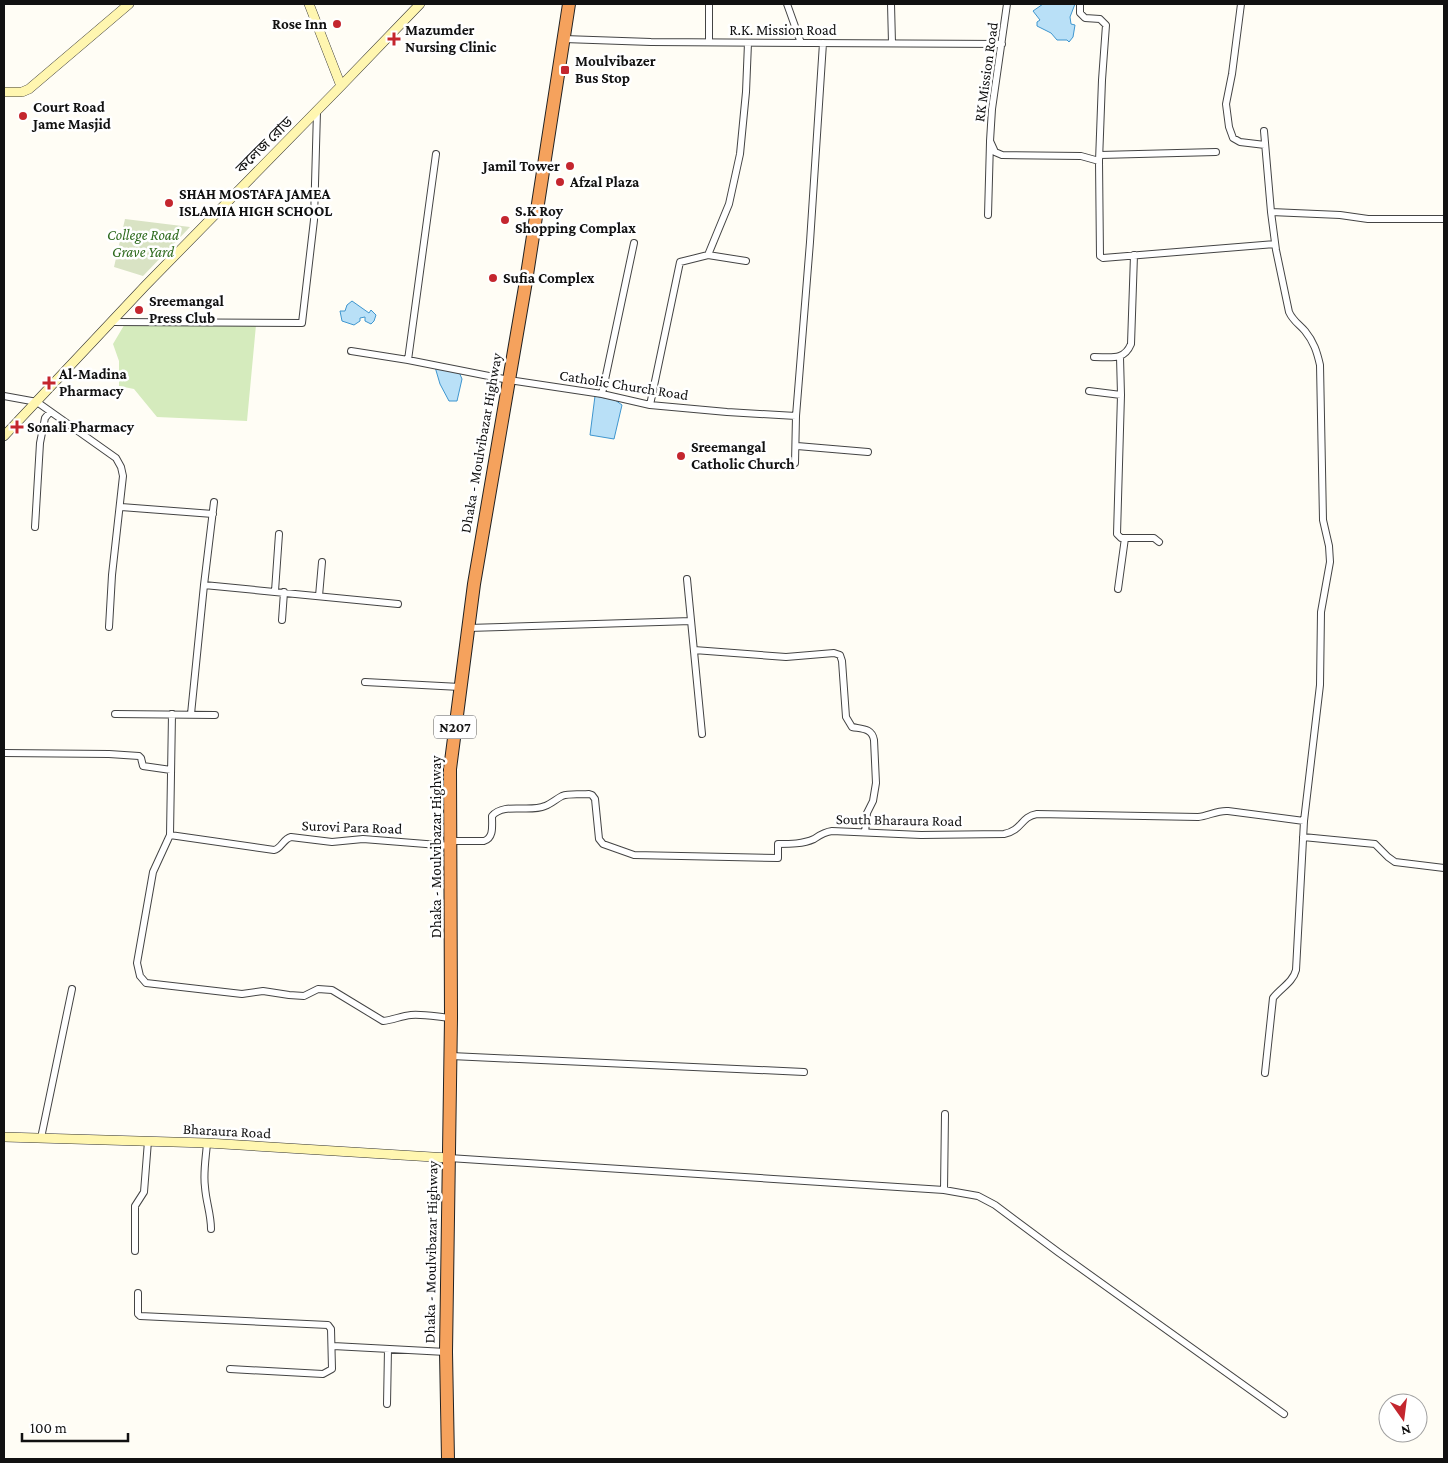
<svg xmlns="http://www.w3.org/2000/svg" width="1448" height="1463" viewBox="0 0 1448 1463" font-family="'Crimson Pro','Noto Sans Bengali',serif">
<style>
.green{fill:#d5ebbd}
.cemetery{fill:#d9e3c4}
.water{fill:#b9e0f7;stroke:#3f96cf}
.lines{fill:none;stroke-linecap:round;stroke-linejoin:round}
.street-casing{stroke:#444;stroke-width:8}
.secondary-casing{stroke:#333;stroke-width:10}
.highway-casing{stroke:#222;stroke-width:14}
.street{stroke:#fff;stroke-width:6}
.secondary{stroke:#fff6b0;stroke-width:9}
.highway{stroke:#f5a25d;stroke-width:12}
.poi-dot{fill:#c4262e;stroke:#fff;stroke-width:2}
.labels{text-anchor:middle;dominant-baseline:central;stroke-width:5;stroke-linejoin:round;paint-order:stroke}
.shield{fill:#fff;stroke:#585858;stroke-width:1}
.shield-label{font-size:14px;font-weight:bold;fill:#111}
.poi-label{font-size:15px;font-weight:bold;fill:#111;stroke:#fff;text-anchor:start}
.street-label{font-size:15px;fill:#111;stroke:#fff}
.park-label{font-size:15px;font-style:italic;fill:#2f6b1f;stroke:#fff}
</style>
<rect width="100%" height="100%" fill="#fffdf5"/>
<path class="green" d="M 126,322 L 256,325 L 247,421 L 157,417 L 134,389 L 119,386 L 119,361 L 113,344 Z"/>
<path class="cemetery" d="M 125,219 L 190,227 L 143,276 L 114,267 Z"/>
<path class="water" d="M 1043,4 L 1075,4 L 1070,17 L 1071,24 L 1075,25 L 1073,37 L 1069,42 L 1067,40 L 1057,40 L 1051,33 L 1037,26 L 1037,22 L 1040,20 L 1033,11 Z
M 352,301 L 369,313 L 371,310 L 376,315 L 374,321 L 371,324 L 365,321 L 365,317 L 360,318 L 360,321 L 354,325 L 342,321 L 340,311 L 345,311 L 347,305 Z
M 435,367 L 459,372 L 462,379 L 457,401 L 449,401 L 440,384 Z
M 595,396 L 615,400 L 622,405 L 614,439 L 590,435 Z"/>
<g class="lines">
<g class="street-casing">
<path id="street" d="M 709,4 L 709,42
M 787,4 L 801,43
M 891,4 L 892,43
M 1007,4 L 992,109 L 990,141 L 995,152 L 1002,155 L 1081,156 L 1099,161 L 1100,256 L 1103,258 L 1275,244
M 1080,4 L 1080,13 L 1085,18 L 1100,19 L 1106,25 L 1102,80 L 1099,161
M 1241,4 L 1232,74 L 1226,104 L 1229,127 L 1233,138 L 1240,142 L 1265,145
M 564,39 L 651,42 L 1002,44
M 1264,131 L 1271,212 L 1276,250 L 1289,312 C 1293,321 1299,324 1305,331 C 1314,342 1317,352 1320,365 L 1323,520 L 1329,546 L 1330,562 L 1321,612 L 1320,685 L 1304,821 L 1296,970 C 1293,982 1281,988 1273,998 L 1265,1073
M 1100,155 L 1216,152
M 1271,212 L 1340,215 L 1368,219 L 1444,219
M 988,215 L 990,142
M 708,255 L 746,261
M 112,322 L 302,323 L 314,220 L 317,111
M 351,351 L 408,360 L 509,380 L 602,394 L 650,405 L 727,412 L 796,416
M 1094,357 C 1111,357 1124,361 1131,344 L 1134,255
M 1120,357 L 1121,395 L 1117,534 L 1121,538 L 1154,538 L 1159,542
M 408,360 L 436,154
M 1089,391 L 1121,395
M 602,394 L 634,243
M 4,396 L 37,402 L 116,458 L 121,467 L 123,476 L 112,575 L 109,627
M 650,405 L 680,262 L 708,255 L 729,204 L 740,154 L 746,92 L 748,43
M 797,446 L 868,452
M 795,463 L 796,416 L 810,242 L 823,43
M 121,507 L 213,514
M 35,527 L 40,443 L 45,418 L 50,412
M 687,579 L 702,734
M 204,585 L 398,604
M 1118,589 L 1125,538
M 275,591 L 279,534
M 319,596 L 322,562
M 282,620 L 284,592
M 468,628 L 691,621
M 694,650 L 786,657 L 834,653 L 840,655 L 842,661 L 846,717 L 852,727 C 862,729 872,728 874,740 L 876,783 L 873,801 L 867,813 L 865,832
M 365,682 L 460,687
M 115,714 L 215,715
M 172,714 L 170,835 L 153,872 L 137,963 L 140,976 L 146,983 L 242,994 L 263,991 L 289,995 L 304,996 L 318,989 L 332,990 L 383,1021 C 393,1020 401,1016 411,1015 C 424,1014 438,1017 451,1018
M 191,714 L 204,585 L 214,502
M 4,753 L 109,754 L 139,756 L 141,758 L 143,766 L 171,770
M 170,835 L 274,850 C 281,849 283,839 291,837 L 332,842 L 363,839 L 451,846
M 1303,837 L 1375,844 L 1388,857 L 1395,862 L 1444,868
M 451,841 L 484,841 C 494,838 492,826 492,816 C 504,802 529,813 545,806 C 551,804 556,799 562,796 C 570,793 580,795 589,794 L 592,795 L 595,799 L 599,839 L 603,844 L 634,855 L 778,858 L 778,844 C 790,844 803,844 814,839 C 820,835 824,832 832,831 L 921,835 L 1004,834 C 1023,830 1020,817 1037,814 L 1198,817 C 1208,816 1218,810 1228,811 L 1304,821
M 451,1056 L 804,1072
M 41,1138 L 72,989
M 207,1143 C 206,1157 203,1173 205,1187 C 206,1202 211,1214 211,1229
M 449,1158 L 944,1190 L 978,1196 L 995,1205 L 1058,1252 L 1284,1414
M 944,1190 L 945,1114
M 135,1251 L 135,1206 L 144,1192 L 148,1141
M 138,1293 L 138,1314 L 140,1316 L 328,1325 L 331,1329 L 332,1369 L 323,1374 L 230,1369
M 333,1346 L 446,1352
M 387,1404 L 388,1349"/>
</g>
<g class="secondary-casing">
<path id="secondary" d="M 309,4 L 341,86
M 4,92 L 22,92 L 29,89 L 129,4
M 4,436 L 145,286 L 341,86 L 420,4
M 4,1137 L 207,1143 L 449,1158"/>
</g>
<g class="highway-casing">
<path id="highway" d="M 448,1459 L 446,1352 L 451,1018 L 450,769 L 474,584 L 526,281 L 569,4"/>
</g>
<use href="#street" class="street"/>
<use href="#secondary" class="secondary"/>
<use href="#highway" class="highway"/>
</g>
<g class="poi-dot">
<circle cx="337" cy="24" r="5"/>
<path d="M391.5 31.5h5v5h5v5h-5v5h-5v-5h-5v-5h5z"/>
<rect x="560" y="65" width="10" height="10" rx="2.5"/>
<circle cx="23" cy="116" r="5"/>
<circle cx="570" cy="166" r="5"/>
<circle cx="560" cy="182" r="5"/>
<circle cx="169" cy="203" r="5"/>
<circle cx="505" cy="220" r="5"/>
<circle cx="493" cy="278" r="5"/>
<circle cx="139" cy="310" r="5"/>
<path d="M46.5 375.5h5v5h5v5h-5v5h-5v-5h-5v-5h5z"/>
<path d="M14.5 419.5h5v5h5v5h-5v5h-5v-5h-5v-5h5z"/>
<circle cx="681" cy="456" r="5"/>
</g>
<g class="labels">
<rect class="shield" x="434" y="715.5" width="42" height="23" rx="4"/>
<g class="shield-label">
<text x="455" y="727">N207</text>
</g>
<g class="poi-label">
<text x="327" y="24" text-anchor="end">Rose Inn</text>
<text x="405" y="30">Mazumder<tspan x="405" dy="17">Nursing Clinic</tspan></text>
<text x="575" y="61">Moulvibazer<tspan x="575" dy="17">Bus Stop</tspan></text>
<text x="33" y="107">Court Road<tspan x="33" dy="17">Jame Masjid</tspan></text>
<text x="560" y="166" text-anchor="end">Jamil Tower</text>
<text x="570" y="182">Afzal Plaza</text>
<text x="179" y="194">SHAH MOSTAFA JAMEA<tspan x="179" dy="17">ISLAMIA HIGH SCHOOL</tspan></text>
<text x="515" y="211">S.K Roy<tspan x="515" dy="17">Shopping Complax</tspan></text>
<text x="503" y="278">Sufia Complex</text>
<text x="149" y="301">Sreemangal<tspan x="149" dy="17">Press Club</tspan></text>
<text x="59" y="374">Al-Madina<tspan x="59" dy="17">Pharmacy</tspan></text>
<text x="27" y="427">Sonali Pharmacy</text>
<text x="691" y="447">Sreemangal<tspan x="691" dy="17">Catholic Church</tspan></text>
</g>
<g class="street-label">
<text x="783" y="30">R.K. Mission Road</text>
<text transform="translate(986 72) rotate(-82)">RK Mission Road</text>
<text transform="translate(264 145) rotate(-45)">কলেজ রোড</text>
<text transform="translate(624 385) rotate(9)">Catholic Church Road</text>
<text transform="translate(481 443) rotate(-80)">Dhaka - Moulvibazar Highway</text>
<text transform="translate(899 820) rotate(1)">South Bharaura Road</text>
<text transform="translate(352 827) rotate(2)">Surovi Para Road</text>
<text transform="translate(436 847) rotate(-90)">Dhaka - Moulvibazar Highway</text>
<text transform="translate(227 1131) rotate(3)">Bharaura Road</text>
<text transform="translate(431 1252) rotate(-89)">Dhaka - Moulvibazar Highway</text>
</g>
<g class="park-label">
<text x="143" y="235">College Road<tspan x="143" dy="17">Grave Yard</tspan></text>
</g>
</g>
<rect width="1448" height="1463" fill="none" stroke="#111111" stroke-width="10"/>
<g transform="translate(1403 1418) rotate(166)"><circle r="24" fill="#ffffff" stroke="#a0a0a0"/>
<path d="M0-4L9 19L0 12L-9 19Z" fill="#c4262e"/>
<text y="-8" font-size="14" font-weight="bold" text-anchor="middle" fill="#111111">N</text>
</g>
<path d="M22 1433v8h106v-8" fill="none" stroke="#111111" stroke-width="2.5"/>
<text x="30" y="1433" font-size="15" fill="#111111" stroke="#ffffff" stroke-width="4" paint-order="stroke">100 m</text>
</svg>
